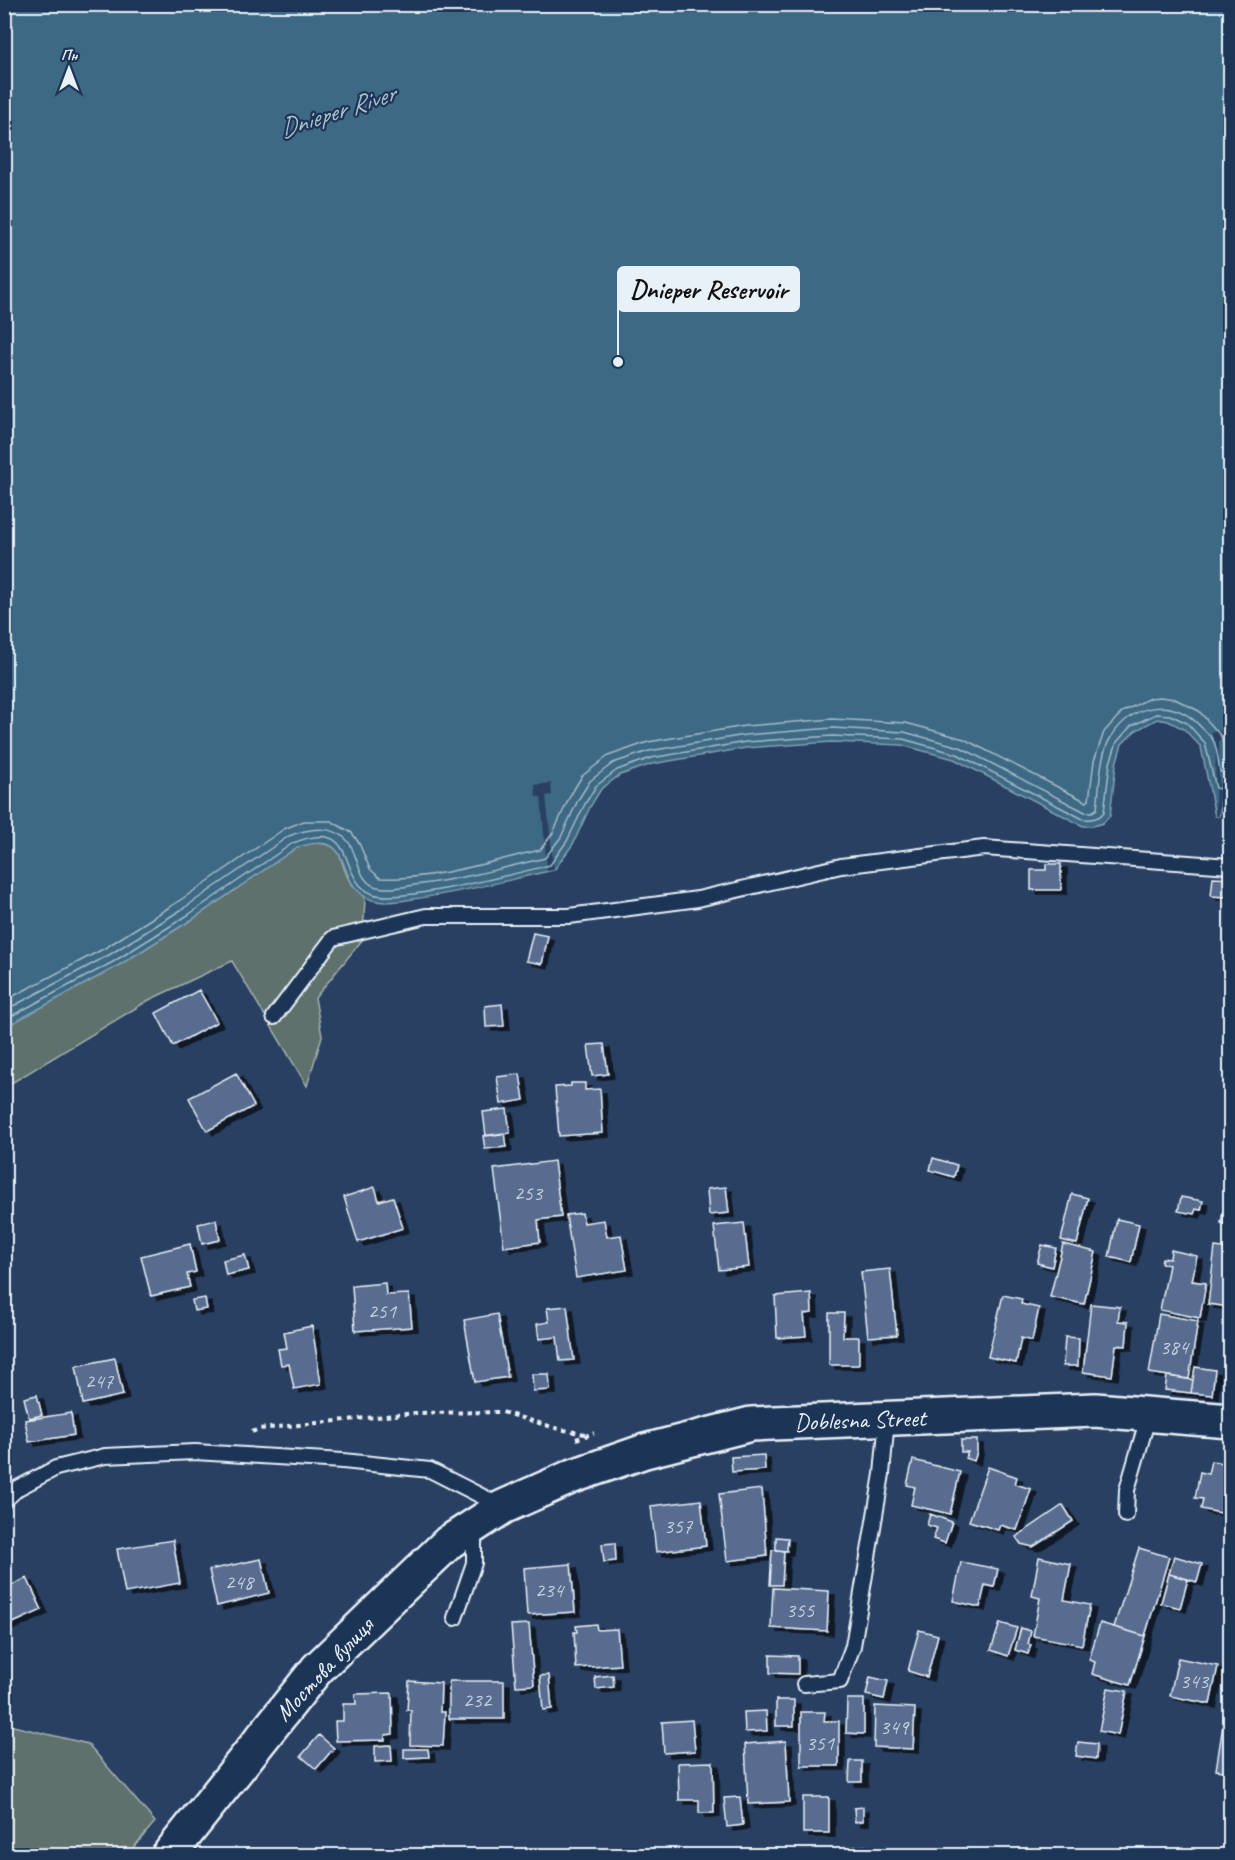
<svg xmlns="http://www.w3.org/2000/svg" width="1235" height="1860" viewBox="0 0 1235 1860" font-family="Caveat,sans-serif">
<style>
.green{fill:#5e716c;stroke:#a3b1b2;stroke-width:1.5}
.water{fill:#3e6984;stroke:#829fb2;stroke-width:1.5}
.pier{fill:#294062}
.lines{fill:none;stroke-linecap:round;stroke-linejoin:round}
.shore{stroke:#a4bbca;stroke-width:1.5}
.building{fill:#586c90;stroke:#e8f1f8;stroke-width:1.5;filter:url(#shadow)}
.service-casing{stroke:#e8f1f8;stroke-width:18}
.tertiary-casing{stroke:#e8f1f8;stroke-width:38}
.path{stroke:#e8f1f8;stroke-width:4;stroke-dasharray:4.5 4.5;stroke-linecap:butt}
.service{stroke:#1d3557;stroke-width:14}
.tertiary{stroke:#1d3557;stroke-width:33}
.labels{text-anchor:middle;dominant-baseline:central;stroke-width:4.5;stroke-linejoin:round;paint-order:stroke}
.number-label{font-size:21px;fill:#c4d0de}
.street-label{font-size:24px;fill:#e8f1f8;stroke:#1d3557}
.water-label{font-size:26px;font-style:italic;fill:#acc1cf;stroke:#1d3557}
.leader{fill:none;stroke:#e8f1f8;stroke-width:2}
.callout-dot{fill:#e8f1f8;stroke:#1d3557;stroke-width:2}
.callout{fill:#e8f1f8;stroke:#e8f1f8;stroke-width:2}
.callout-label{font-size:26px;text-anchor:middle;font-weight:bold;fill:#111}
</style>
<defs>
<filter id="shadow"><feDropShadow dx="6" dy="4" stdDeviation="0" flood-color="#0009"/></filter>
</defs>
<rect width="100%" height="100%" fill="#294062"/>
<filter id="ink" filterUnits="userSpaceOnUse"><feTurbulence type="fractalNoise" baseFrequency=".0167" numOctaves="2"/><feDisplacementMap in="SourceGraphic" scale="12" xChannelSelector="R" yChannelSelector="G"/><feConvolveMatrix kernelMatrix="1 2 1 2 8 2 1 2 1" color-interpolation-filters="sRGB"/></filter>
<g filter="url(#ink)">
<path class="green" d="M 311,843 C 349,843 336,861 351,883 C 355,888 361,892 365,897 L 363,939 L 315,998 L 322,1036 L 307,1086 L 232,961 L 149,1000 L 5,1087 L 5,1027 L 116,967 L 191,920 L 296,848 Z
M 5,1724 L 88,1744 L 155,1822 L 127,1855 L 5,1855 Z"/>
<path class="water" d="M 5,5 L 1230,5 L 1230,776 L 1219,816 L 1215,816 L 1201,747 L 1184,729 L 1168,721 L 1157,719 L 1135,731 L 1122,744 L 1116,764 L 1110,816 L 1103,823 L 1093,826 L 1083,826 L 954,759 L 901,745 L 832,742 L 746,748 L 652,764 L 620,775 L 601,789 L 590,807 L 573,844 L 554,870 C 507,880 461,893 413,899 C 400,901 384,904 372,900 C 331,885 359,826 296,848 L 191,920 L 116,967 L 5,1027 Z"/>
<path class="pier" d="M 1212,731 L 1224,731 L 1224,740 L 1219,740 L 1219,816 L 1215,816 L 1216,741 L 1212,740 Z
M 551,783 L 552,795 L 546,796 L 554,870 L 547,871 L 541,797 L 536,797 L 535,785 Z"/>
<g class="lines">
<path class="shore" d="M 4,1001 L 105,948 L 179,901 L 284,829 L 304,821 L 331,821 L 352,833 L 359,843 L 370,869 L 380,878 C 433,880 488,862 540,850 L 553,833 L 570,796 L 582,776 L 608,756 L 648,742 L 745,726 L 832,719 L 906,723 L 964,739 L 1087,802 L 1089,800 L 1094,761 L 1104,732 L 1122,712 L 1150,698 L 1160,697 L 1175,699 L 1199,711 L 1221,736 L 1227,761 L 1230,763
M 4,1011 L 109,955 L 184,908 L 289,836 C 309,828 338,823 351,846 C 358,859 360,884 377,887 C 389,890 403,887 414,885 C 458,880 502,868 545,858 L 561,837 L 578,800 L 590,781 L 613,763 L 649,751 L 745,735 L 832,728 L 904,732 L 960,747 L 1085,812 L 1092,812 L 1097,809 C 1100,786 1099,756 1111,737 C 1133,703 1173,696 1201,727 C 1205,731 1210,735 1213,740 C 1218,749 1218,762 1220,772 L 1230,772
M 4,1020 L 113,962 L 188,915 L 293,843 C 361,816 335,880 373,894 C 399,904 517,873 550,865 L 567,841 L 585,804 L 596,786 L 617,770 L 651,758 L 746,742 L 832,736 L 903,739 L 957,754 L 1083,819 C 1092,820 1099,819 1104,812 L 1110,763 L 1117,742 L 1131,726 L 1156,714 L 1170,715 L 1187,723 L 1205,743 L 1216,788 L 1220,789 L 1224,782 L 1230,780"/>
</g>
<path class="building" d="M 1046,864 L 1061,864 L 1061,890 L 1031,890 L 1031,870 L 1046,870 Z
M 1213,877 L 1230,878 L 1230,889 L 1226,889 L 1226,897 L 1211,896 Z
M 533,933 L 548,936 L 542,964 L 526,961 Z
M 199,990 L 217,1022 L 173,1046 L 156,1013 Z
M 502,1004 L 504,1026 L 486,1027 L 485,1006 Z
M 604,1044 L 608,1074 L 592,1076 L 588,1045 Z
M 236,1073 L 254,1106 L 207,1131 L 189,1098 Z
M 520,1074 L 524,1100 L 501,1104 L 497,1077 Z
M 571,1083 L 585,1083 L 585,1090 L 600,1089 L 603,1133 L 559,1136 L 555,1087 L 571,1086 Z
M 507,1109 L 510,1133 L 486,1136 L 483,1112 Z
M 504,1133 L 506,1147 L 485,1149 L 483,1136 Z
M 933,1158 L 957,1165 L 954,1177 L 930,1170 Z
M 554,1161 L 561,1217 L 538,1220 L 540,1242 L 504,1247 L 494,1169 Z
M 375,1187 L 379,1201 L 393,1197 L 403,1228 L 358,1242 L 344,1197 Z
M 726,1187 L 729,1213 L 709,1215 L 707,1189 Z
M 1072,1194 L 1088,1198 L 1077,1244 L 1061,1240 Z
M 1181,1197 L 1203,1201 L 1201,1210 L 1196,1209 L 1194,1214 L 1178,1211 Z
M 1223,1212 L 1230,1213 L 1230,1224 L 1221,1223 Z
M 582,1213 L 584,1223 L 604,1220 L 607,1237 L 621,1235 L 627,1270 L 576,1278 L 566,1215 Z
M 1117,1219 L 1139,1224 L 1131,1262 L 1109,1257 Z
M 216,1220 L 220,1240 L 202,1244 L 198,1224 Z
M 744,1223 L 749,1267 L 719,1270 L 714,1226 Z
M 190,1244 L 196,1272 L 187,1274 L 190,1287 L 151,1296 L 141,1256 Z
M 1063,1244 L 1096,1252 L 1084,1304 L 1050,1297 Z
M 1042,1245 L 1056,1248 L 1052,1267 L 1037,1263 Z
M 1215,1247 L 1230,1249 L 1230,1307 L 1208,1304 Z
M 1171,1250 L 1197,1256 L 1192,1281 L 1206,1283 L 1200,1318 L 1160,1310 L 1169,1265 L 1161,1263 L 1162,1258 L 1170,1259 Z
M 245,1255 L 249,1270 L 226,1275 L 223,1260 Z
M 890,1269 L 897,1335 L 868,1337 L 861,1272 Z
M 385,1283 L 386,1295 L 409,1294 L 412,1327 L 355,1331 L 352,1286 Z
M 811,1293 L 812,1313 L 804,1314 L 806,1336 L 777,1338 L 775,1296 Z
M 1003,1295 L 1022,1299 L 1021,1304 L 1039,1308 L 1032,1341 L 1021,1338 L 1016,1363 L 988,1357 Z
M 205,1298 L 207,1309 L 194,1311 L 192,1300 Z
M 1091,1304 L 1120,1307 L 1118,1321 L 1128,1322 L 1126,1346 L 1116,1345 L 1112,1376 L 1083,1372 Z
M 567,1306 L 574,1360 L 560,1361 L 557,1337 L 539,1339 L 537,1324 L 549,1322 L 547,1308 Z
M 829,1313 L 844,1313 L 843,1337 L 859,1337 L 859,1365 L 829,1365 Z
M 497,1314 L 508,1377 L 475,1382 L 464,1320 Z
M 1159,1314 L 1198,1321 L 1189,1379 L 1149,1373 Z
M 312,1326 L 321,1384 L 294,1389 L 289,1364 L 281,1365 L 278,1349 L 287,1348 L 284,1332 Z
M 1065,1337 L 1079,1338 L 1078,1366 L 1063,1366 Z
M 115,1358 L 123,1395 L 83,1404 L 76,1366 Z
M 1195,1367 L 1215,1370 L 1212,1395 L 1191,1393 Z
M 532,1374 L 549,1374 L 550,1390 L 533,1391 Z
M 1167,1376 L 1193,1380 L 1191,1393 L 1165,1390 Z
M 37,1395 L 42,1415 L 29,1418 L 24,1398 Z
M 71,1413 L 74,1435 L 29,1442 L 25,1420 Z
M 961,1440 L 977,1440 L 977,1452 L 974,1461 L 965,1458 L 968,1452 L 961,1452 Z
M 764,1455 L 765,1470 L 732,1472 L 731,1457 Z
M 913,1460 L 960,1472 L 950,1514 L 911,1505 L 915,1487 L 907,1485 Z
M 1211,1461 L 1230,1464 L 1230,1515 L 1201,1509 L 1203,1499 L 1195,1498 L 1200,1472 L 1208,1474 Z
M 988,1467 L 1017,1477 L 1015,1484 L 1031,1489 L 1017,1530 L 1000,1525 L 998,1530 L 969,1521 Z
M 762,1489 L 767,1556 L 727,1561 L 719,1494 Z
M 701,1500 L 706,1546 L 656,1552 L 651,1506 Z
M 1063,1505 L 1073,1521 L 1033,1547 L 1021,1544 L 1016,1537 Z
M 930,1514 L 952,1522 L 945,1543 L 933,1539 L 937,1528 L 927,1525 Z
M 776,1537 L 788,1538 L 787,1551 L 776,1550 Z
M 173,1540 L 180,1583 L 125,1593 L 117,1549 Z
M 615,1543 L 616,1561 L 604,1562 L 602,1544 Z
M 1139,1548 L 1169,1557 L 1145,1636 L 1114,1627 Z
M 772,1550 L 784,1551 L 782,1585 L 770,1585 Z
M 1174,1556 L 1202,1564 L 1197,1582 L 1169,1574 Z
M 1039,1557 L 1071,1564 L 1064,1600 L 1090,1605 L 1082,1645 L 1033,1636 L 1040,1598 L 1032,1596 Z
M 261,1559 L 269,1593 L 217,1606 L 209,1570 Z
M 961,1562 L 998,1569 L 994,1587 L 985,1585 L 980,1607 L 953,1601 Z
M 571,1564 L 575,1612 L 527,1615 L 524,1568 Z
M 1169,1574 L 1188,1579 L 1180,1608 L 1161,1603 Z
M 27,1578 L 42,1610 L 4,1627 L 4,1589 Z
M 773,1588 L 829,1591 L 827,1631 L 771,1628 Z
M 1000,1623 L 1017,1628 L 1008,1656 L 991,1650 Z
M 1100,1623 L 1145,1636 L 1130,1685 L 1092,1674 L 1095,1662 L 1089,1660 Z
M 529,1624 L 534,1685 L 516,1686 L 511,1625 Z
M 596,1624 L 597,1630 L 617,1629 L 620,1665 L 576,1668 L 574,1632 L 577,1632 L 576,1626 Z
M 1021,1628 L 1031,1631 L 1028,1644 L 1031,1645 L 1028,1654 L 1015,1650 Z
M 919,1630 L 938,1635 L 927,1677 L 908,1671 Z
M 770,1655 L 798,1656 L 798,1674 L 770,1673 Z
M 1178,1658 L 1218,1666 L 1210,1704 L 1170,1696 Z
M 549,1675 L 552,1709 L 543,1710 L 540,1676 Z
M 613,1675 L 614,1687 L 596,1689 L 595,1677 Z
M 870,1677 L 888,1681 L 884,1699 L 866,1695 Z
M 409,1681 L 441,1683 L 440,1712 L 445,1712 L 443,1746 L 410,1745 L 411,1710 L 407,1710 Z
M 449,1681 L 504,1681 L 504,1719 L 449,1719 Z
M 1108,1688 L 1127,1691 L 1118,1735 L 1099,1731 Z
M 392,1693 L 393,1734 L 385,1735 L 385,1740 L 336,1741 L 335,1721 L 343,1721 L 343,1704 L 356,1704 L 355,1694 Z
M 847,1699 L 864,1699 L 864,1734 L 846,1733 Z
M 776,1700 L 794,1700 L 794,1726 L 776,1726 Z
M 875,1706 L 915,1708 L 913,1749 L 874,1747 Z
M 766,1711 L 767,1731 L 745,1732 L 744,1712 Z
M 801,1712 L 825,1712 L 824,1721 L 839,1721 L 839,1766 L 801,1766 Z
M 692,1720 L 695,1751 L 664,1753 L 662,1722 Z
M 1223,1725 L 1230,1726 L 1230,1772 L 1216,1770 Z
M 319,1735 L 334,1748 L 316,1769 L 301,1756 Z
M 786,1741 L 789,1802 L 748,1804 L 745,1744 Z
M 1078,1742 L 1097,1744 L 1096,1759 L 1076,1756 Z
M 391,1745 L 392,1761 L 375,1762 L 375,1746 Z
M 404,1749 L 428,1749 L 429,1757 L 404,1758 Z
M 850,1761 L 862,1761 L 862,1782 L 849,1782 Z
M 713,1762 L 714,1813 L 699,1813 L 699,1800 L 679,1800 L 678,1763 Z
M 740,1797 L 743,1825 L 727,1827 L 724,1798 Z
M 803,1797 L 829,1797 L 829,1833 L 803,1833 Z
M 863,1807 L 863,1821 L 855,1822 L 854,1808 Z
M 866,1846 L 867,1856 L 853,1856 L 853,1847 Z"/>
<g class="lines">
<g class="service-casing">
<path id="service" d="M 274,1017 L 333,938 L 426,916 L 569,916 L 698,899 L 841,866 L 984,848 L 1230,866
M 4,1501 L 18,1488 L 56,1468 L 105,1456 L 195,1452 L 343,1461 L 430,1470 L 501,1506
M 1126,1515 L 1127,1490 L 1149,1414
M 455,1618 L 474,1563 L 474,1528
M 804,1684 L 840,1681 L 853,1646 L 882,1474 L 887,1419"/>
</g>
<g class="tertiary-casing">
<path id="tertiary" d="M 168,1856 L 317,1669 L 449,1542 L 503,1507 L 573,1476 L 645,1451 L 751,1424 L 1095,1410 L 1230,1421"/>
</g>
<path class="path" d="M 252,1432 L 259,1429 L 415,1413 L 502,1412 L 559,1429 L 585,1434
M 576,1439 L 594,1433"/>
<use href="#service" class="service"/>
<use href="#tertiary" class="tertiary"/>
</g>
</g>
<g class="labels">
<g class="number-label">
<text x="528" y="1193">253</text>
<text x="382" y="1311">251</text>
<text x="1174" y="1347">384</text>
<text x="99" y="1381">247</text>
<text x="678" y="1526">357</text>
<text x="239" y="1582">248</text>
<text x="549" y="1590">234</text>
<text x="800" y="1610">355</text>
<text x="1194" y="1681">343</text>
<text x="477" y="1700">232</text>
<text x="894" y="1727">349</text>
<text x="820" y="1743">351</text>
</g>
<g class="street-label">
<text transform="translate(860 1420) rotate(-2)">Doblesna Street</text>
<text transform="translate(324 1669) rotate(-47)">Мостова вулиця</text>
</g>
<g class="water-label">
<text transform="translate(337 111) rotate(-18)">Dnieper River</text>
</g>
</g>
<path class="leader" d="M618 362L618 289"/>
<circle class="callout-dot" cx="618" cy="362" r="6"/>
<rect class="callout" x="618" y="267" width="181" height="44" rx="6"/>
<g class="callout-label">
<text x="709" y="298">Dnieper Reservoir</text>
</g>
<rect width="1235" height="1860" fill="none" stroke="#1d3557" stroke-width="24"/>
<rect x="12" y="12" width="1211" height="1836" fill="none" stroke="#e8f1f8" stroke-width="2" filter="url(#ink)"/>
<g transform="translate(69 69)" stroke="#1d3557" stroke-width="4.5" paint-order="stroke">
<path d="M0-4.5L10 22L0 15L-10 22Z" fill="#e8f1f8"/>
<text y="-9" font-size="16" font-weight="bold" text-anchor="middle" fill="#e8f1f8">Пн</text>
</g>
</svg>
